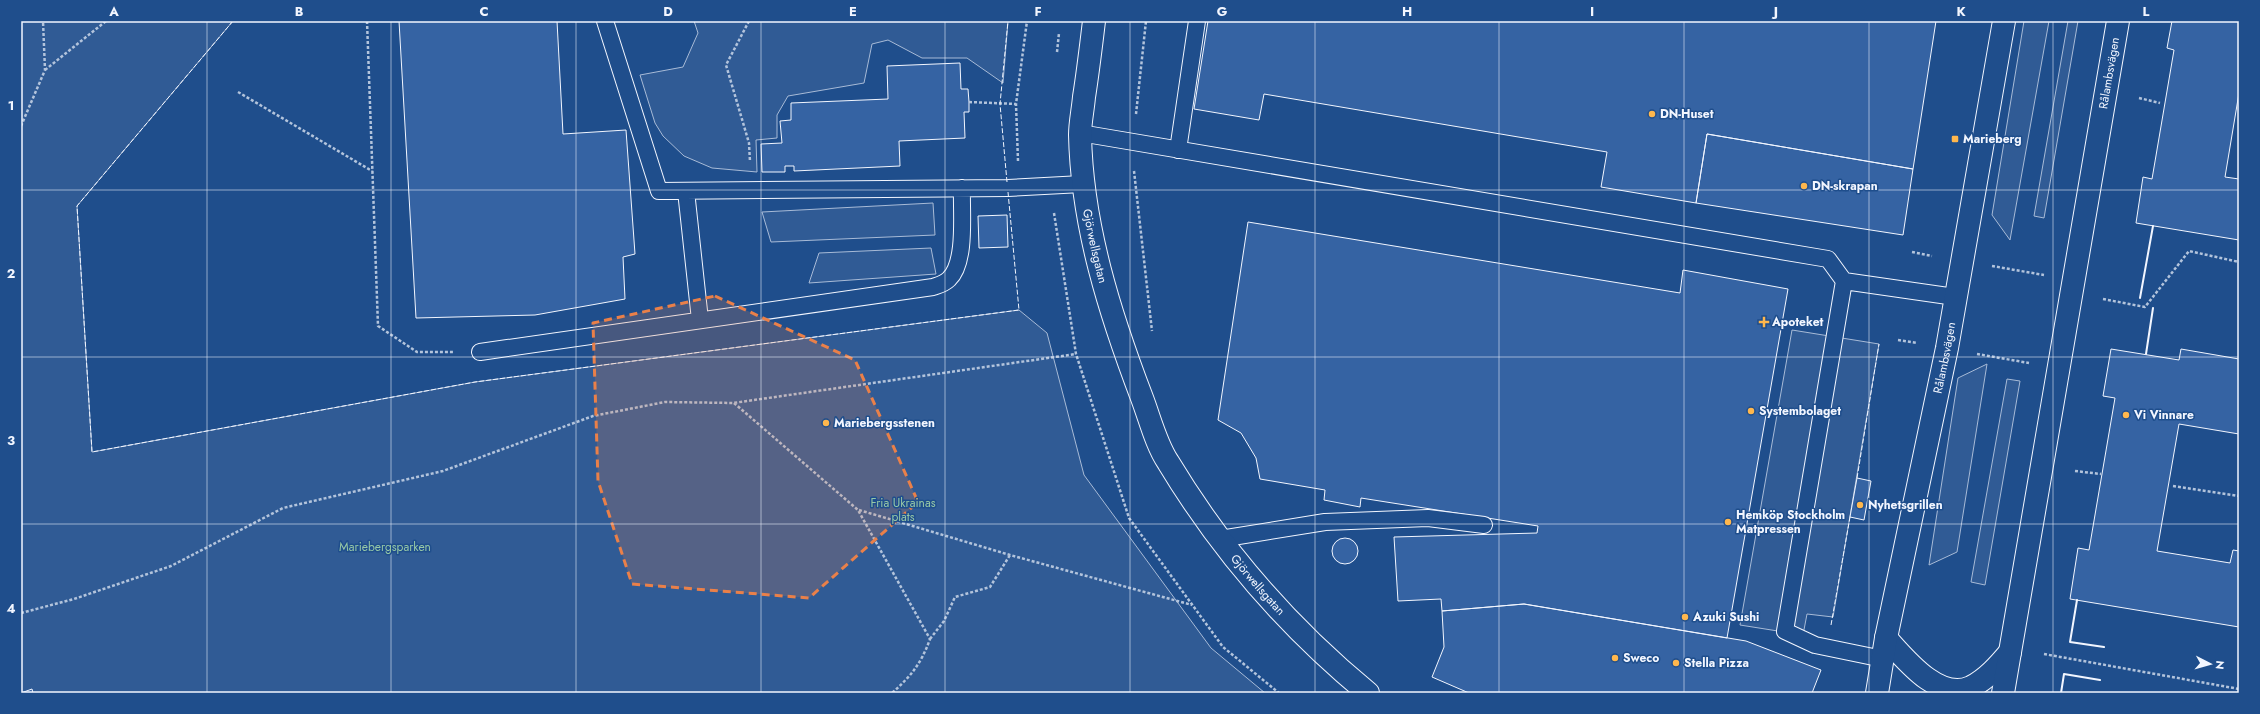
<svg xmlns="http://www.w3.org/2000/svg" width="2260" height="714" viewBox="0 0 2260 714" font-family="Jost,sans-serif">
<style>
.built{fill:#305b95;stroke:#a8bbd7}
.building{fill:#3563a3;stroke:#f2f6ff}
.lines{fill:none;stroke-linecap:round;stroke-linejoin:round}
.service-casing{stroke:#f2f6ff;stroke-width:18}
.tertiary-casing{stroke:#f2f6ff;stroke-width:24}
.path{stroke:#b3c4dc;stroke-width:2.5;stroke-dasharray:3 2;stroke-linecap:butt}
.service{stroke:#1f4e8c;stroke-width:16}
.tertiary{stroke:#1f4e8c;stroke-width:22}
.fence{stroke:#f2f6ff;stroke-width:1;stroke-dasharray:5 2;stroke-linecap:butt}
.wall{stroke:#f2f6ff;stroke-width:2}
.marked{fill:#ea8049;fill-opacity:0.2;stroke:#ea8049;stroke-width:3;stroke-dasharray:8 5;stroke-linejoin:round}
.grid{fill:none;stroke:#f2f6ff;stroke-width:1;stroke-opacity:0.55}
.poi-dot{fill:#ffb74d;stroke:#1f4e8c;stroke-width:1.5}
.labels{text-anchor:middle;dominant-baseline:central;stroke-width:3;stroke-linejoin:round;paint-order:stroke}
.street-label{font-size:12px;fill:#f2f6ff;stroke:#1f4e8c}
.poi-label{font-size:12px;font-weight:bold;fill:#f2f6ff;stroke:#1f4e8c;text-anchor:start}
.park-label{font-size:12px;fill:#97c8a6;stroke:#1f4e8c}
.neatline{fill:none;stroke:#f2f6ff;stroke-width:1.5}
.grid-label{font-size:13px;text-anchor:middle;font-weight:bold;fill:#f2f6ff}
</style>
<rect width="100%" height="100%" fill="#1f4e8c"/>
<path class="built" d="M 21,21 L 233,21 L 77,206 L 92,452 L 475,382 L 1019,310 L 1047,333 L 1084,475 L 1211,648 L 1265,693 L 21,693 Z
M 694,21 L 1008,21 L 1003,83 L 967,58 L 922,58 L 888,40 L 872,44 L 864,83 L 788,96 L 777,115 L 777,138 L 756,140 L 757,172 L 712,168 L 684,156 L 663,136 L 655,123 L 640,75 L 683,67 L 698,33 Z
M 2024,21 L 2049,21 L 2010,240 L 1992,215 Z
M 2068,21 L 2078,21 L 2044,218 L 2034,216 Z
M 933,203 L 935,235 L 771,242 L 762,212 Z
M 931,248 L 936,274 L 809,283 L 819,253 Z
M 1792,330 L 1879,344 L 1833,617 L 1807,614 L 1803,635 L 1740,625 Z
M 1987,364 L 1957,552 L 1929,565 L 1958,378 Z
M 2007,379 L 2020,381 L 1985,585 L 1971,582 Z"/>
<path class="building" d="M 399,21 L 557,21 L 563,134 L 626,130 L 635,254 L 623,257 L 625,299 L 535,315 L 416,318 Z
M 1208,21 L 1936,21 L 1913,169 L 1707,134 L 1696,203 L 1601,187 L 1607,152 L 1264,94 L 1259,120 L 1194,109 Z
M 2172,21 L 2239,21 L 2239,93 L 2225,177 L 2239,179 L 2239,240 L 2136,223 L 2143,177 L 2152,179 L 2174,50 L 2167,48 Z
M 960,63 L 961,89 L 968,89 L 969,102 L 969,112 L 964,112 L 965,138 L 899,141 L 900,166 L 794,171 L 794,166 L 785,166 L 785,172 L 762,172 L 761,144 L 782,143 L 780,121 L 791,120 L 791,103 L 888,99 L 887,66 Z
M 1707,134 L 1913,169 L 1903,235 L 1696,203 Z
M 1007,215 L 1008,247 L 979,248 L 978,216 Z
M 1248,222 L 1680,293 L 1683,270 L 1788,289 L 1727,638 L 1524,604 L 1442,611 L 1441,599 L 1398,601 L 1394,537 L 1537,533 L 1538,526 L 1361,498 L 1360,507 L 1324,500 L 1325,490 L 1260,479 L 1256,458 L 1241,433 L 1218,420 Z
M 2111,349 L 2179,360 L 2181,349 L 2239,359 L 2239,434 L 2179,424 L 2157,551 L 2230,563 L 2233,550 L 2239,551 L 2239,627 L 2070,599 L 2078,548 L 2089,550 L 2115,398 L 2103,396 Z
M 1857,478 L 1871,481 L 1864,520 L 1850,517 Z
M1332 551a13 13 0 1 1 26 0a13 13 0 1 1-26 0Z
M 1524,604 L 1746,641 L 1821,670 L 1812,693 L 1469,693 L 1432,677 L 1444,647 L 1442,611 Z
M 32,689 L 33,693 L 21,693 Z"/>
<g class="lines">
<g class="service-casing">
<path id="service" d="M 605,21 L 659,191 L 1008,188 L 1082,184
M 1080,133 L 1828,259 L 1844,281 L 1955,297
M 1178,150 L 1197,21
M 686,191 L 700,320
M 1844,281 L 1785,631 L 1815,645 L 1883,659
M 480,352 L 933,287 C 939,285 944,284 949,279 C 967,262 961,211 962,188
M 1220,539 L 1325,522 L 1428,518 L 1484,525"/>
</g>
<g class="tertiary-casing">
<g id="tertiary">
<path id="s1" d="M 1094,21 C 1091,46 1088,72 1084,97 C 1083,109 1080,123 1080,135 C 1082,226 1110,314 1142,398 C 1150,419 1156,444 1168,462 C 1221,550 1289,628 1368,693"/>
<path d="M 1886,638 C 1905,659 1939,702 1971,687 C 1987,679 1999,665 2010,652"/>
<path id="s2" d="M 1877,693 L 1886,638 L 1947,348 L 2004,21"/>
<path id="s3" d="M 2003,693 L 2118,21"/>
</g>
</g>
<path class="path" d="M 367,21 L 378,326 L 417,352 L 453,352
M 749,21 L 726,65 L 749,143 L 750,162
M 1057,52 L 1059,33
M 45,70 L 106,21
M 238,92 L 372,171
M 2139,98 L 2160,103
M 969,102 L 1016,104
M 1136,114 L 1146,21
M 21,126 L 45,70 L 43,21
M 1018,161 L 1016,104 L 1027,21
M 1134,171 L 1152,331
M 1054,213 L 1076,354 L 1129,518 L 1223,647 L 1279,693
M 1912,252 L 1932,256
M 1992,266 L 2044,275
M 2103,299 L 2145,307 L 2189,251 L 2239,262
M 1898,340 L 1917,343
M 1977,354 L 2029,363
M 734,403 L 858,510 L 930,639 C 921,664 911,676 892,693
M 2075,471 L 2101,474
M 2173,486 L 2239,496
M 859,510 L 1010,555 L 1192,605
M 21,613 L 74,599 L 171,566 L 283,508 L 443,471 L 593,416 L 665,402 L 733,403 L 1076,354
M 930,639 L 944,621 L 955,597 L 990,587 L 1010,555
M 2044,654 L 2239,689"/>
<use href="#service" class="service"/>
<use href="#tertiary" class="tertiary"/>
<path class="fence" d="M 233,21 L 77,206 L 92,452 L 475,382 L 1019,310 L 1008,192
M 1007,182 L 1000,104 L 1008,21
M 1857,478 L 1879,344
M 1831,625 L 1850,517"/>
<path class="wall" d="M 2140,298 L 2153,226
M 2146,354 L 2153,308
M 2077,600 L 2070,642 L 2104,647
M 2061,693 L 2064,674 L 2100,680"/>
</g>
<path class="marked" d="M 715,296 L 855,360 L 918,502 L 809,598 L 632,584 L 598,481 L 593,323 Z"/>
<path class="grid" d="M 207,21 L 207,693M 391,21 L 391,693M 576,21 L 576,693M 761,21 L 761,693M 945,21 L 945,693M 1130,21 L 1130,693M 1315,21 L 1315,693M 1499,21 L 1499,693M 1684,21 L 1684,693M 1869,21 L 1869,693M 2053,21 L 2053,693M 21,190 L 2239,190M 21,357 L 2239,357M 21,524 L 2239,524"/>
<g class="poi-dot">
<circle cx="1652" cy="114" r="4"/>
<rect x="1951" y="135" width="8" height="8" rx="2"/>
<circle cx="1804" cy="186" r="4"/>
<path d="M1762 316h4v4h4v4h-4v4h-4v-4h-4v-4h4z"/>
<circle cx="1751" cy="411" r="4"/>
<circle cx="2126" cy="415" r="4"/>
<circle cx="826" cy="423" r="4"/>
<circle cx="1860" cy="505" r="4"/>
<circle cx="1728" cy="522" r="4"/>
<circle cx="1685" cy="617" r="4"/>
<circle cx="1615" cy="658" r="4"/>
<circle cx="1676" cy="663" r="4"/>
</g>
<g class="labels">
<g class="street-label">
<text stroke="none"><textPath href="#s3" startOffset="629">Rålambsvägen</textPath></text>
<text stroke="none"><textPath href="#s1" startOffset="227">Gjörwellsgatan</textPath></text>
<text stroke="none"><textPath href="#s2" startOffset="342">Rålambsvägen</textPath></text>
<text stroke="none"><textPath href="#s1" startOffset="608">Gjörwellsgatan</textPath></text>
</g>
<g class="poi-label">
<text x="1660" y="114">DN-Huset</text>
<text x="1963" y="139">Marieberg</text>
<text x="1812" y="186">DN-skrapan</text>
<text x="1772" y="322">Apoteket</text>
<text x="1759" y="411">Systembolaget</text>
<text x="2134" y="415">Vi Vinnare</text>
<text x="834" y="423">Mariebergsstenen</text>
<text x="1868" y="505">Nyhetsgrillen</text>
<text x="1736" y="515">Hemköp Stockholm<tspan x="1736" dy="14">Matpressen</tspan></text>
<text x="1693" y="617">Azuki Sushi</text>
<text x="1623" y="658">Sweco</text>
<text x="1684" y="663">Stella Pizza</text>
</g>
<g class="park-label">
<text x="903" y="503">Fria Ukrainas<tspan x="903" dy="14">plats</tspan></text>
<text x="385" y="547">Mariebergsparken</text>
</g>
</g>
<rect width="2260" height="714" fill="none" stroke="#1f4e8c" stroke-width="44"/>
<g transform="translate(2210 664) rotate(96)" stroke="#1f4e8c" stroke-width="3" paint-order="stroke">
<path d="M0-3L7 15L0 10L-7 15Z" fill="#f2f6ff"/>
<text y="-6" font-size="11" font-weight="bold" text-anchor="middle" fill="#f2f6ff">N</text>
</g>
<rect x="22" y="22" width="2216" height="670" class="neatline"/>
<g class="grid-label">
<text x="114" y="16">A</text>
<text x="299" y="16">B</text>
<text x="484" y="16">C</text>
<text x="668" y="16">D</text>
<text x="853" y="16">E</text>
<text x="1038" y="16">F</text>
<text x="1222" y="16">G</text>
<text x="1407" y="16">H</text>
<text x="1592" y="16">I</text>
<text x="1776" y="16">J</text>
<text x="1961" y="16">K</text>
<text x="2146" y="16">L</text>
<text x="11" y="110">1</text>
<text x="11" y="278">2</text>
<text x="11" y="445">3</text>
<text x="11" y="613">4</text>
</g>
</svg>
